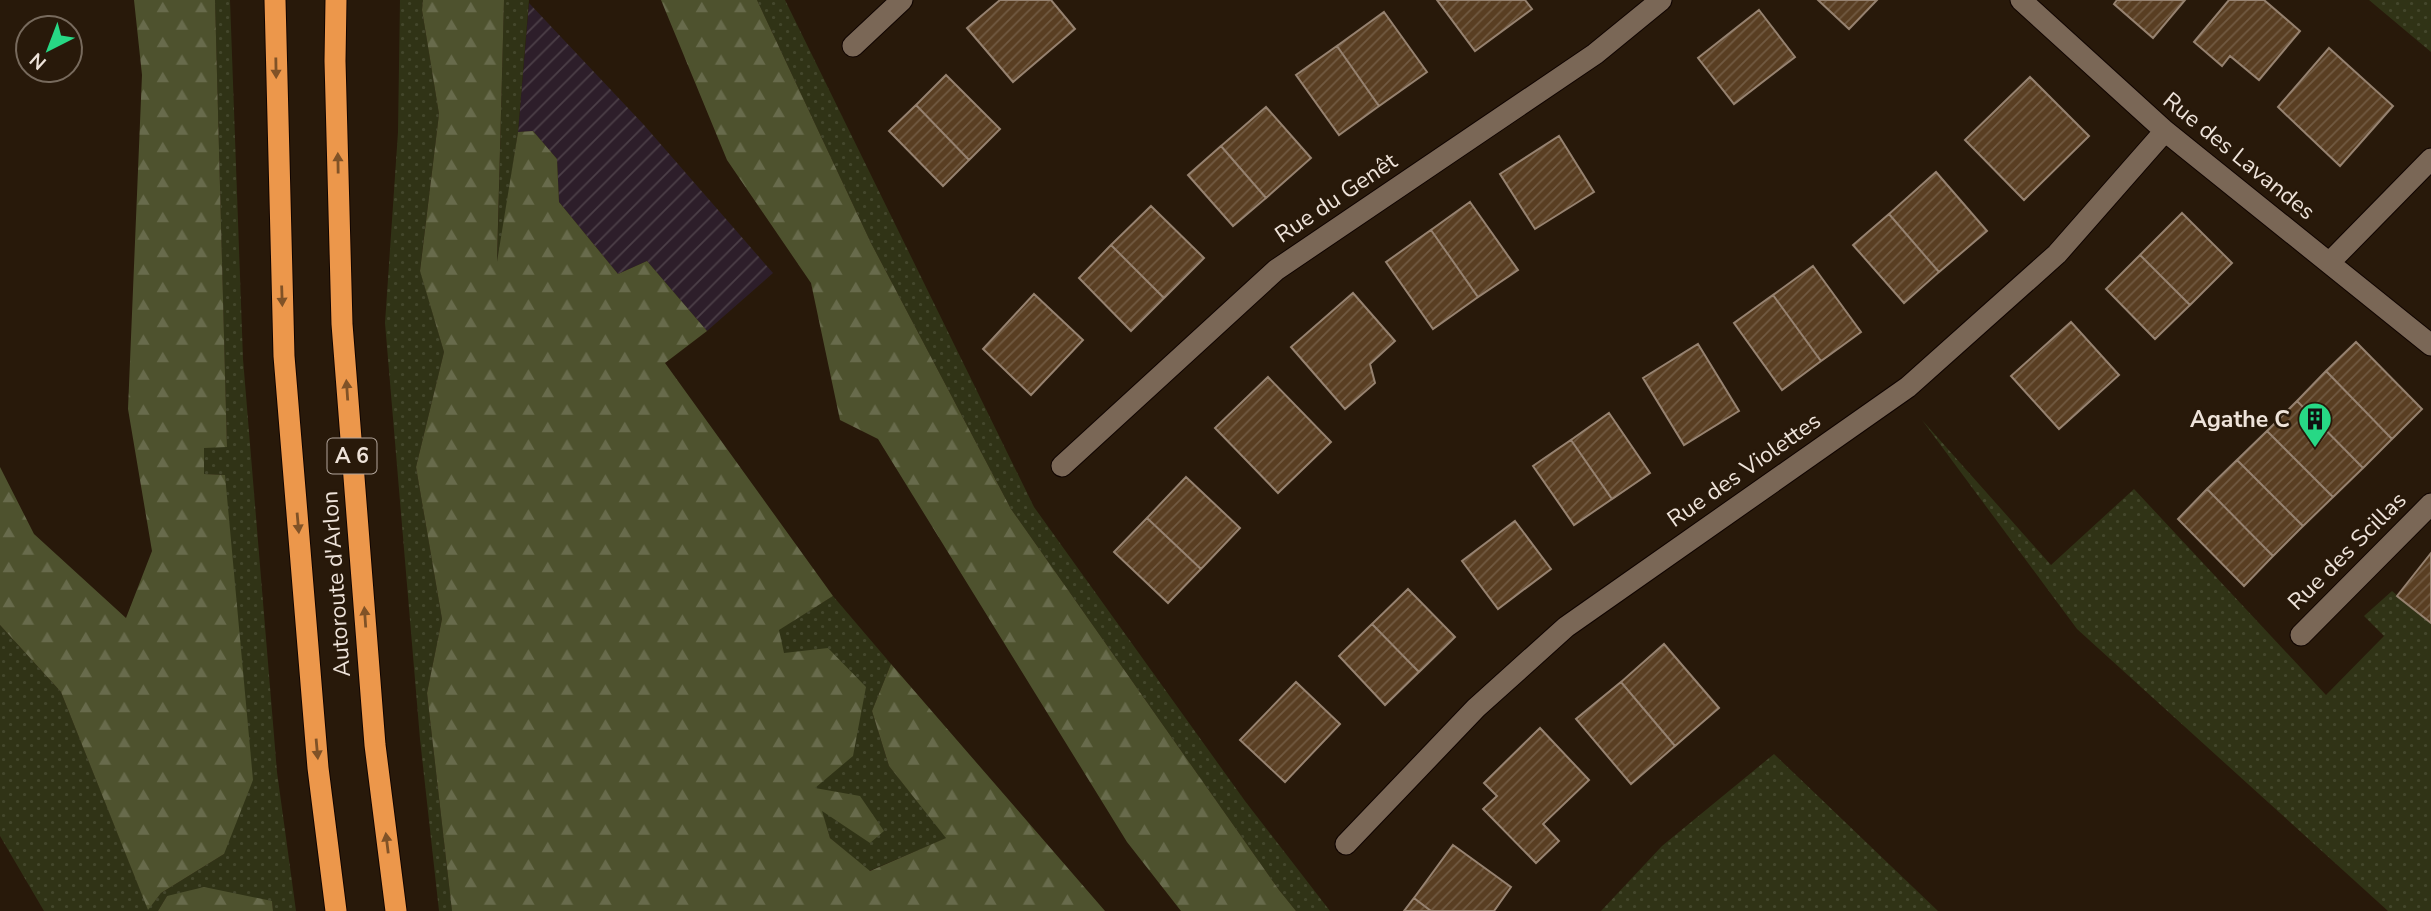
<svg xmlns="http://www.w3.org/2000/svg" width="2431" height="911" viewBox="0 0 2431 911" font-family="'Nunito Sans',sans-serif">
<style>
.industrial{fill:url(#industrial-furrows)}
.grass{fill:url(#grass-dots)}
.forest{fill:url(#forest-firs)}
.building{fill:url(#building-hatch);stroke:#968270;stroke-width:2}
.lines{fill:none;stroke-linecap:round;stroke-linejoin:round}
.minor-casing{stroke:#100400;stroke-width:23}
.highway-casing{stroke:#100400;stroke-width:23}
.minor{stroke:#7a6756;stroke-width:21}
.highway{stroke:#ec974b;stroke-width:21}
.oneway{fill:#805227}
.labels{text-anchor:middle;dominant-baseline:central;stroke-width:5;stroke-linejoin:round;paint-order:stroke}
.shield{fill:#28190a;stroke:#b3a69c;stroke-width:2}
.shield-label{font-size:21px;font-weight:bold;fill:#eee3da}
.street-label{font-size:23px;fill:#eee3da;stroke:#28190a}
.poi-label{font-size:23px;font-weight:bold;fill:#eee3da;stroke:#28190a;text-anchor:end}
</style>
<defs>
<pattern id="industrial-furrows" width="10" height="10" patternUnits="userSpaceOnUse" patternTransform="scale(1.75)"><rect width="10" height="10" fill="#2d1e2a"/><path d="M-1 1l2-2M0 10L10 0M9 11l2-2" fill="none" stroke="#4c3f48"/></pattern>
<pattern id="grass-dots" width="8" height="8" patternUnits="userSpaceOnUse" patternTransform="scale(1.75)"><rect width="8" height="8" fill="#303316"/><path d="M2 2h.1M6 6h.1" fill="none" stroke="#44472c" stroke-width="1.8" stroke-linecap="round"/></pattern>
<pattern id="forest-firs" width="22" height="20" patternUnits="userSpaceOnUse" patternTransform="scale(1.75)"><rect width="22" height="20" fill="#4e522e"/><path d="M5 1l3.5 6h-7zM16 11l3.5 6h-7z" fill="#686b4c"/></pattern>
<pattern id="building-hatch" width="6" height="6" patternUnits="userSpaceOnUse" patternTransform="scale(1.75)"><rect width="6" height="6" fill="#593e22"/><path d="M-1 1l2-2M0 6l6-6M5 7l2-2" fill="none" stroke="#715a42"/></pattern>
</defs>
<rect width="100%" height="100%" fill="#28190a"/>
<path class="industrial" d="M 529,3 L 644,125 L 773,273 L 707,331 L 647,261 L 618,274 L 559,202 L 557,159 L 533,131 L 518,132 Z"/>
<path class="grass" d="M 215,0 L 230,0 L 243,359 L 277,772 L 296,911 L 273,911 L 272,901 L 167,896 L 158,911 L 44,911 L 0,836 L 0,625 L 61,692 L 148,909 L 161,893 L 224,854 L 225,475 L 204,474 L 204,447 L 227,447 Z
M 400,0 L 423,0 L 422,10 L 439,114 L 420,270 L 444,352 L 416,467 L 442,619 L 427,693 L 452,911 L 439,911 L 420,739 L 385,323 L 398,132 Z
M 504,0 L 529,0 L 518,132 L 497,270 Z
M 757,0 L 785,0 L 1034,507 L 1245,801 L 1330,911 L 1296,911 L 1279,890 L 1011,509 L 871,243 Z
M 2369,0 L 2431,0 L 2431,52 Z
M 1922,420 L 2051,565 L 2134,489 L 2326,695 L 2384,636 L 2364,616 L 2392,591 L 2431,624 L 2431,911 L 2388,911 L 2077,629 Z
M 833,596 L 891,664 L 872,711 L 889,766 L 947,838 L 869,871 L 830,838 L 814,789 L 778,630 Z
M 1774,754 L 1938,911 L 1601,911 L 1662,846 Z"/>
<path class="forest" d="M 134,0 L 215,0 L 227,447 L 204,448 L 204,474 L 225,475 L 253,780 L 224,854 L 161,893 L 148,910 L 61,692 L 0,625 L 0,467 L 34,534 L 126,618 L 152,551 L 128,409 L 142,75 Z
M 423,0 L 504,0 L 497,262 L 518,132 L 533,131 L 557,159 L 559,202 L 618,274 L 647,261 L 707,331 L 665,363 L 833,596 L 779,630 L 784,653 L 828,648 L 866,687 L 853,756 L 815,788 L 860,796 L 884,831 L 870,843 L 822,811 L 830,838 L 870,871 L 946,838 L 889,766 L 872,711 L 891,664 L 1105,911 L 452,911 L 427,693 L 442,619 L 416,467 L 444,352 L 420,271 L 439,114 L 422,10 Z
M 661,0 L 757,0 L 871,243 L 1011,509 L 1279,890 L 1296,911 L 1181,911 L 1127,842 L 878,439 L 840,420 L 811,283 L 727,160 Z
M 204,887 L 272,901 L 273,911 L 158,911 L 167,896 Z"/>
<path class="building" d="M 1000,0 L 1051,0 L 1075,29 L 1013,82 L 967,28 Z
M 1437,0 L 1525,0 L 1532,9 L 1475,51 Z
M 1818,0 L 1877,0 L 1849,29 Z
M 2117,0 L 2185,0 L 2153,38 L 2114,4 Z
M 2229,0 L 2264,0 L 2300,31 L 2259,80 L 2230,56 L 2222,66 L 2194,42 Z
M 1759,10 L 1795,57 L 1734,104 L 1698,58 Z
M 1384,12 L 1427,72 L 1379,106 L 1337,46 Z
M 1337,46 L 1379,106 L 1339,135 L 1296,75 Z
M 2329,48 L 2393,106 L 2340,166 L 2278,107 Z
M 946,75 L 1000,129 L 969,160 L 916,105 Z
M 2030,77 L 2089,136 L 2024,200 L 1965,140 Z
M 916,105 L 969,160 L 943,186 L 889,131 Z
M 1266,107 L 1311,158 L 1266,198 L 1221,146 Z
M 1559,136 L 1594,192 L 1535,229 L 1500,174 Z
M 1221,146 L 1266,198 L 1233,226 L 1188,175 Z
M 1936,172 L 1987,231 L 1939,272 L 1889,214 Z
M 1470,202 L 1518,270 L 1478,297 L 1431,230 Z
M 1151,206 L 1204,258 L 1164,298 L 1111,245 Z
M 2182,213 L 2232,263 L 2190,305 L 2140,255 Z
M 1889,214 L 1939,272 L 1904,303 L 1853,245 Z
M 1431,230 L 1478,297 L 1433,329 L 1386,262 Z
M 1111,245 L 1164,298 L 1131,331 L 1079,278 Z
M 2140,255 L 2190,305 L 2155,339 L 2106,289 Z
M 1813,266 L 1861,332 L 1821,361 L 1773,295 Z
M 1353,293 L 1395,341 L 1370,364 L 1375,383 L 1345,409 L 1291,347 Z
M 1034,294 L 1083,340 L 1031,395 L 983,349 Z
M 1773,295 L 1821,361 L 1782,390 L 1734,323 Z
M 2071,322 L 2119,375 L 2059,429 L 2011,376 Z
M 2356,342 L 2422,409 L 2392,439 L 2326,371 Z
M 1698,344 L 1739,411 L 1684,445 L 1643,378 Z
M 2326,371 L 2392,439 L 2363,468 L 2297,401 Z
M 1268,377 L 1331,442 L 1278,493 L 1215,428 Z
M 2297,401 L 2363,468 L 2333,497 L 2267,431 Z
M 1609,413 L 1650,473 L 1612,499 L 1571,440 Z
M 2267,431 L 2333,497 L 2303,526 L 2237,460 Z
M 1571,440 L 1612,499 L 1574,525 L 1533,466 Z
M 2237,460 L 2303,526 L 2273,556 L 2207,489 Z
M 1186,477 L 1240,528 L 1201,569 L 1147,518 Z
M 2207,489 L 2273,556 L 2244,586 L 2178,519 Z
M 1147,518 L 1201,569 L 1168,603 L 1114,552 Z
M 1515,521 L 1551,569 L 1498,609 L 1462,561 Z
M 2431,553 L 2431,623 L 2397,596 Z
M 1408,589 L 1455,637 L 1419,672 L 1372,624 Z
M 1372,624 L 1419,672 L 1385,705 L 1339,656 Z
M 1664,644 L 1719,708 L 1675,746 L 1621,682 Z
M 1296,682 L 1340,724 L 1285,782 L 1240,740 Z
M 1621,682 L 1675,746 L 1631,784 L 1576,719 Z
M 1540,728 L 1589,780 L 1543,824 L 1559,841 L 1536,863 L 1483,809 L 1497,796 L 1484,783 Z
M 1453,845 L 1511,887 L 1494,911 L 1431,911 L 1414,898 Z
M 1414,898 L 1431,911 L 1404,911 Z"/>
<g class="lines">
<g class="minor-casing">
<path id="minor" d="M 2021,0 L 2165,131 L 2431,345
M 853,46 L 902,0
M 2329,263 L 2431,159
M 1062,466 L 1276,270 L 1595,54 L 1661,0
M 2301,635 L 2431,504
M 1346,844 L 1476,708 L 1566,627 L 1908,387 L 2057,254 L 2165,131"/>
</g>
<g class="highway-casing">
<path id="highway" d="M 275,0 L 284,356 L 318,768 L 336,911
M 336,0 L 335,61 L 342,324 L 375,745 L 396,911"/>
</g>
<use href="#minor" class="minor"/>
<use href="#highway" class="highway"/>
</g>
<defs><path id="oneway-solid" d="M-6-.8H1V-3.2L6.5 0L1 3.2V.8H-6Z" transform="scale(1.75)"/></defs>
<g class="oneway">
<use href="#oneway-solid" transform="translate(276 68) rotate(89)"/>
<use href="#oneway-solid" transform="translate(338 163) rotate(-91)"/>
<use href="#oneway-solid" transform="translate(282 296) rotate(88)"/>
<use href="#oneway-solid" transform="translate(347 390) rotate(-94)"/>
<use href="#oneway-solid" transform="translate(298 523) rotate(85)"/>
<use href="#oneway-solid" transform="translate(365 617) rotate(-94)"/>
<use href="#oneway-solid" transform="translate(317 749) rotate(85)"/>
<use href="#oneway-solid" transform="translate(387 843) rotate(-97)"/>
</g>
<defs>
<g id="building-pin" transform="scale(1.75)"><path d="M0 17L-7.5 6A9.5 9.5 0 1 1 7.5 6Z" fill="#27d885" stroke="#28190a"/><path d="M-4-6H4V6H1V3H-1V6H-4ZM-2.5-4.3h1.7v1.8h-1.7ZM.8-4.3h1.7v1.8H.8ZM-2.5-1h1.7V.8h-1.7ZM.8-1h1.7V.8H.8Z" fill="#111"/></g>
</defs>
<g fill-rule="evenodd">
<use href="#building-pin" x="2315" y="419"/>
</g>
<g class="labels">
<rect class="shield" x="327.5" y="438.5" width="49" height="35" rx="5"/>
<g class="shield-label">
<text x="352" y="456">A 6</text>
</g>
<g class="street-label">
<text transform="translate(2239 156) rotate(39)">Rue des Lavandes</text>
<text transform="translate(1336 198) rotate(-34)">Rue du Genêt</text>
<text transform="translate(1744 470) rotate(-35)">Rue des Violettes</text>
<text transform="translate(2347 551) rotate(-45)">Rue des Scillas</text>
<text transform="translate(336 584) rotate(-94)">Autoroute d'Arlon</text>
</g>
<g class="poi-label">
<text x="2290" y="419">Agathe C</text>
</g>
</g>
<g transform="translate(49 49) rotate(222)"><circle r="33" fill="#28190a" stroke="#776a5d" stroke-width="2"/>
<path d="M0-5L12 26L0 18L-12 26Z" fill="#27d885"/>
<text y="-10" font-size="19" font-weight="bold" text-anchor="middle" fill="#eee3da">N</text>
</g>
</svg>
